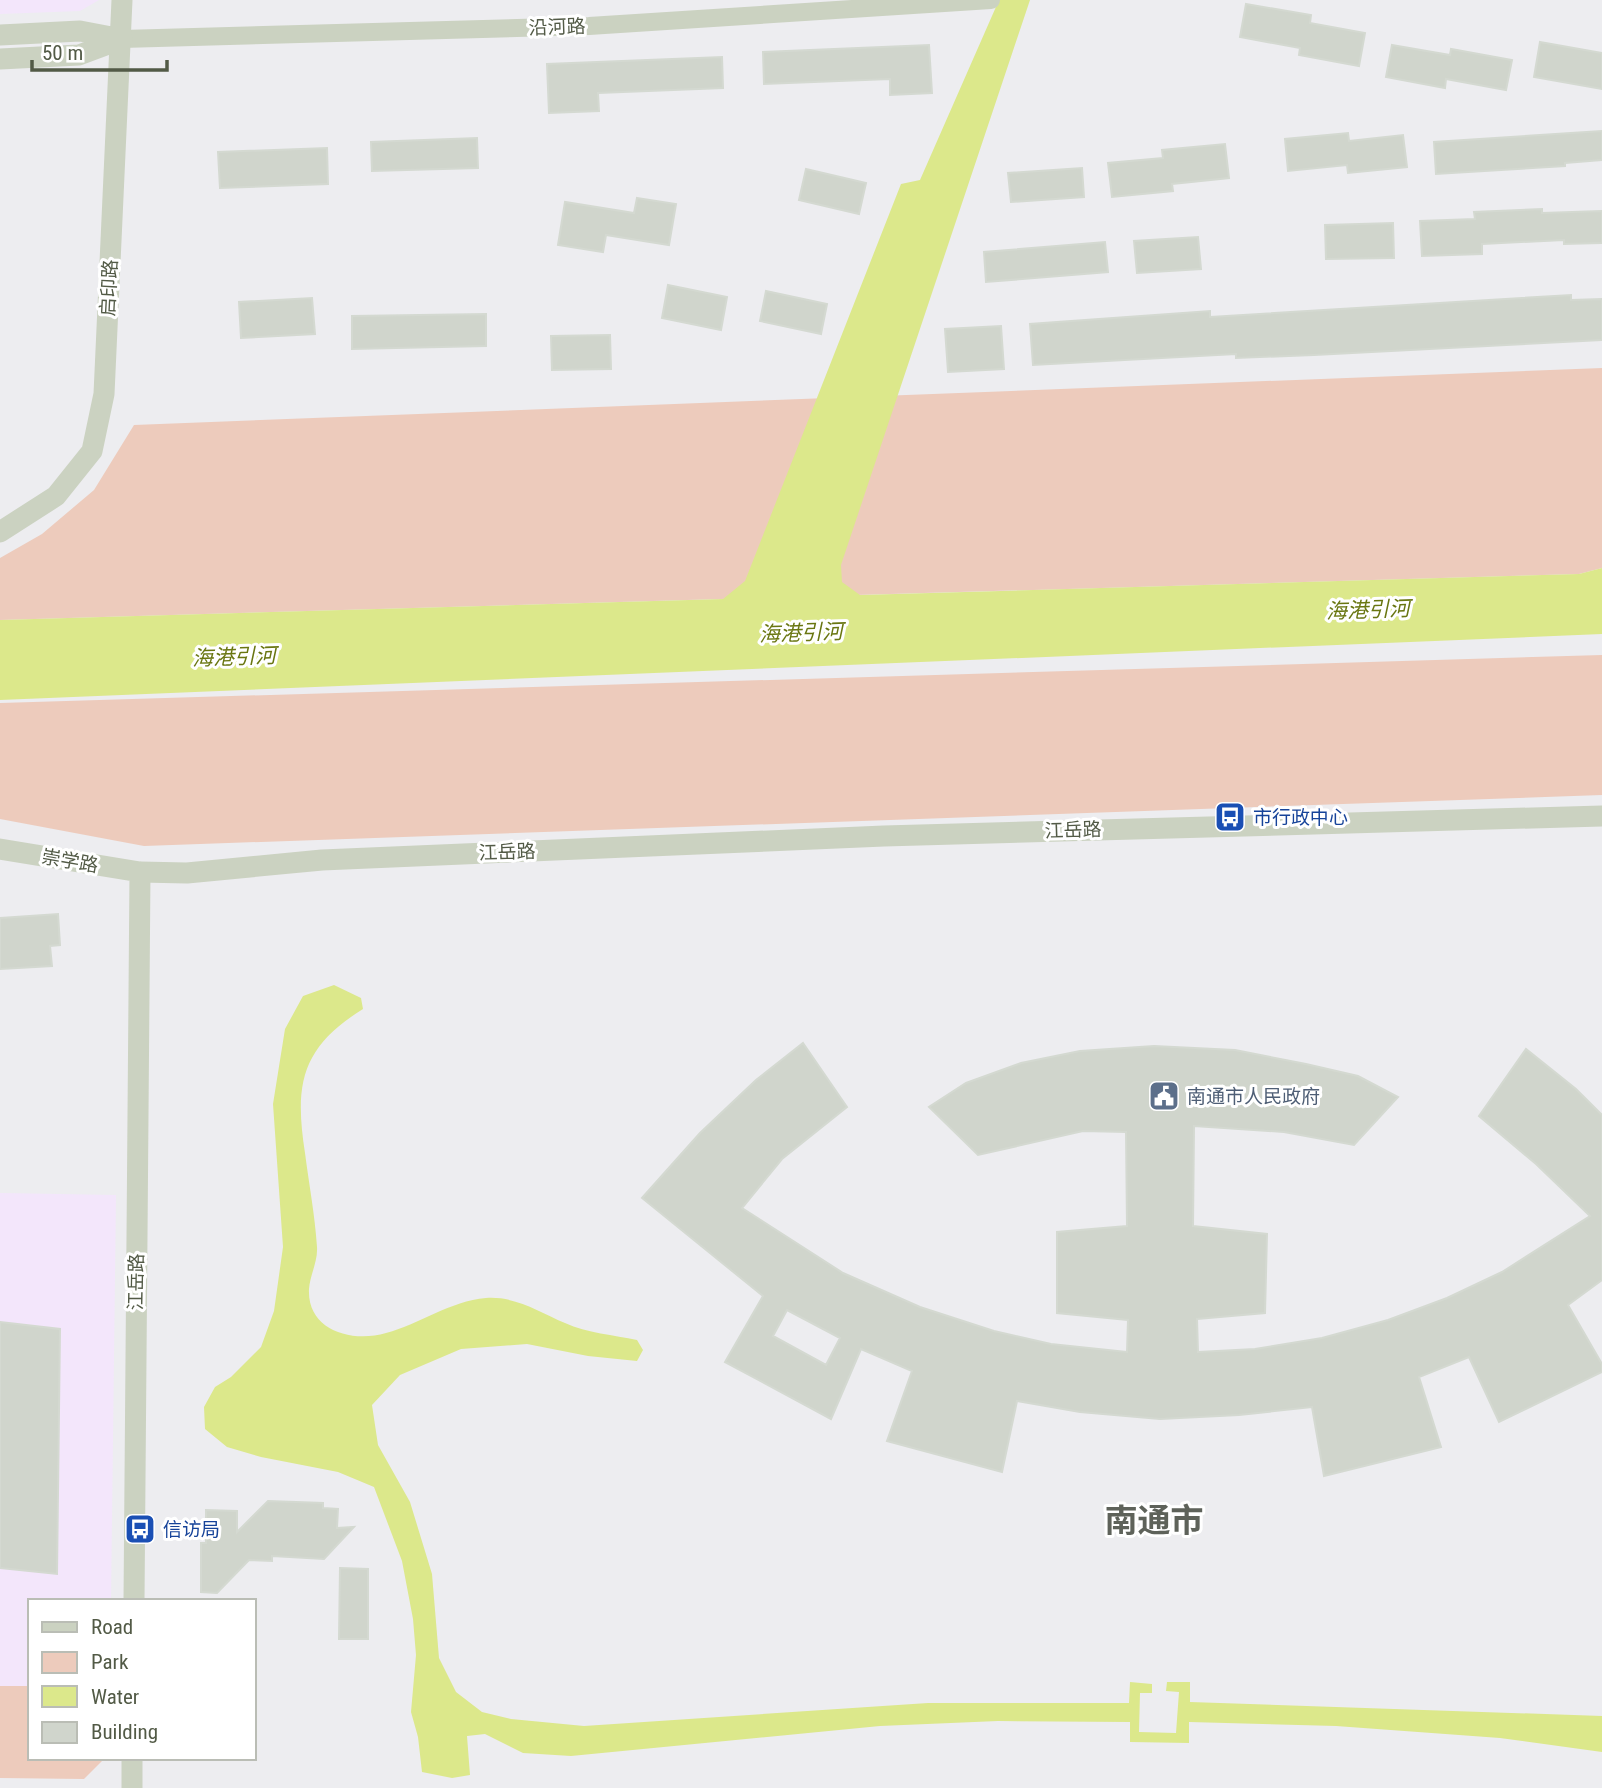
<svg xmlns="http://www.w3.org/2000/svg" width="1602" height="1788" viewBox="0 0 1602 1788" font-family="'Roboto Condensed','Noto Sans SC',sans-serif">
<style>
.commercial{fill:#f3e6fb}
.green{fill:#edcbbc}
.water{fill:#dce88b}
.building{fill:#d0d5cc;stroke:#d4d9d1;stroke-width:2;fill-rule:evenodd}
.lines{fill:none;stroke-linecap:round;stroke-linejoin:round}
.minor{stroke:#cbd2c1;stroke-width:18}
.tertiary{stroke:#cbd2c1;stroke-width:21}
.labels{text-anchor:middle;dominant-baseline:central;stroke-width:6;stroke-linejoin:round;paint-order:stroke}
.street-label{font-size:19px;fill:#525a46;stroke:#fff}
.transit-label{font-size:19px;fill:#164399;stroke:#fff;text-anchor:start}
.service-label{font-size:19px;fill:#4e5e75;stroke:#fff;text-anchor:start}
.water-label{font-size:21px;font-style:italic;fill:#697611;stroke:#fff}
.town-label{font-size:33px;font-weight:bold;fill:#5e625a;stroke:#fff}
</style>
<rect width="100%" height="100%" fill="#ededf0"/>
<path class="commercial" d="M 0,0 L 99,0 L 80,11 L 0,14 Z
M 0,1193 L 116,1195 L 111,1601 L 30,1601 L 30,1686 L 0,1686 Z"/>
<path class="green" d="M 1602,368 L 1602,568 L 1579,574 L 0,620 L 0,558 L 42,534 L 94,490 L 134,425 Z
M 1602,655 L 1602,795 L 144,846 L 0,819 L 0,703 Z
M 0,1686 L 30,1686 L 30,1758 L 105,1758 L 84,1779 L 0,1778 Z"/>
<path class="water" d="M 999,0 L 1030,0 L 841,565 L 842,582 L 860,595 L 1579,574 L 1602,568 L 1602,634 L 0,700 L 0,620 L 723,599 L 745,581 L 901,184 L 920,180 Z
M 334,985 L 361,998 L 363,1009 C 302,1047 294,1083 305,1153 C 309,1184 315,1216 317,1247 C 318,1261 310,1275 309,1289 C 307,1330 351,1343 386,1333 C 420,1324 450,1301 486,1298 C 516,1296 539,1312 565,1323 C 587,1333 614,1335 637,1340 L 643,1350 L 637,1361 L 588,1356 L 527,1344 L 461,1349 L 400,1375 L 372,1405 L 378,1445 L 410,1502 L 432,1574 L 439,1658 L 456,1692 L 482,1712 L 511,1719 L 584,1726 L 928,1703 L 1129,1703 L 1130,1682 L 1152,1684 L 1152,1693 L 1140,1693 L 1139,1732 L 1176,1733 L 1179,1692 L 1166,1691 L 1167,1682 L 1190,1682 L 1190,1702 L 1602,1716 L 1602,1752 L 1500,1738 L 1336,1726 L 1189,1722 L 1189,1743 L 1130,1742 L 1130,1722 L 998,1721 L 880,1726 L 571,1756 L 523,1753 L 485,1734 L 467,1736 L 470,1775 L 452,1778 L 422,1772 L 418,1737 L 411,1712 L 416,1655 L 413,1619 L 402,1561 L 374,1487 L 338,1472 L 261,1457 L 227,1447 L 205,1429 L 204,1407 L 215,1387 L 231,1377 L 261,1347 L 274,1311 L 283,1247 L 273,1104 L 285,1029 L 303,996 Z"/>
<path class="building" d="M 1246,4 L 1311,15 L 1310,23 L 1365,33 L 1359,66 L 1299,55 L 1300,48 L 1240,37 Z
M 1540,42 L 1602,53 L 1602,89 L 1534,77 Z
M 929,45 L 932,93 L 890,95 L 890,79 L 764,84 L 763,52 Z
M 1392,45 L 1450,55 L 1451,49 L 1512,60 L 1506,90 L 1446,79 L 1445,88 L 1386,77 Z
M 722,57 L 723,88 L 598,93 L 599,111 L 549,113 L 547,64 Z
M 1602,131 L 1602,160 L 1565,163 L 1565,166 L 1436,174 L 1434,142 Z
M 1348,133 L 1349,141 L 1403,135 L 1407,167 L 1348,173 L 1347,165 L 1288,171 L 1285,139 Z
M 477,138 L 478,168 L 372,171 L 371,142 Z
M 1225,144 L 1229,178 L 1172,184 L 1173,191 L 1112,197 L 1108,163 L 1163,158 L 1162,150 Z
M 327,148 L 328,184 L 220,188 L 218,152 Z
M 1082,168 L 1084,197 L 1011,202 L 1008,173 Z
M 806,169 L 866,183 L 859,214 L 799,200 Z
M 637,198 L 676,204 L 669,245 L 606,235 L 603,252 L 558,245 L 565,202 L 634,213 Z
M 1542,209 L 1542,213 L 1602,211 L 1602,243 L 1564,244 L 1564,240 L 1482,244 L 1482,254 L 1422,256 L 1420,221 L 1475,219 L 1474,212 Z
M 1393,223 L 1394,258 L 1326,259 L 1325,225 Z
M 1198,237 L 1201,269 L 1137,273 L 1134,241 Z
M 1105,242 L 1108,272 L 986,282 L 984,252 Z
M 668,285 L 727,297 L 721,330 L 662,318 Z
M 766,291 L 827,304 L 821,334 L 760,321 Z
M 1571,295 L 1571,300 L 1602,299 L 1602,340 L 1314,355 L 1236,358 L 1236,354 L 1033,365 L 1030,324 L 1210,311 L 1210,317 Z
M 312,298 L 315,334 L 241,338 L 239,302 Z
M 486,314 L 486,346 L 352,349 L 352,316 Z
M 1001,326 L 1004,369 L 948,372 L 945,329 Z
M 610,335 L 611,369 L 552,370 L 551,336 Z
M 58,914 L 60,945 L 50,946 L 52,966 L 0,969 L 0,918 Z
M 803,1043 L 847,1107 L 782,1159 L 742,1208 L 843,1273 L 920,1307 L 994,1331 L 1051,1344 L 1127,1352 L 1128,1320 L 1057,1313 L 1057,1232 L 1127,1226 L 1126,1132 L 1083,1131 L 978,1155 L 929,1107 L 966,1083 L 1021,1063 L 1080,1051 L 1154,1046 L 1235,1050 L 1306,1064 L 1358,1076 L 1398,1097 L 1354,1145 L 1284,1132 L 1194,1126 L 1193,1226 L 1267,1234 L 1265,1313 L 1197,1319 L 1198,1352 L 1255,1349 L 1322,1338 L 1388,1320 L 1447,1298 L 1502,1272 L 1590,1216 L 1536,1164 L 1479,1116 L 1526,1049 L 1576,1089 L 1602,1115 L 1602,1280 L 1568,1305 L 1602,1364 L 1602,1372 L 1499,1422 L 1469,1357 L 1419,1377 L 1441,1447 L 1324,1476 L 1312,1407 L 1239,1415 L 1160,1419 L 1080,1412 L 1017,1401 L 1002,1472 L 887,1441 L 912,1371 L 861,1349 L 831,1419 L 725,1362 L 763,1296 L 642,1198 L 700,1133 L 756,1080 ZM 787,1310 L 840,1338 L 826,1365 L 773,1336 Z
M 0,1322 L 60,1329 L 57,1574 L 0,1568 Z
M 268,1501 L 323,1503 L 323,1508 L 338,1509 L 337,1528 L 354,1527 L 324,1559 L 272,1556 L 272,1561 L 249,1560 L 217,1593 L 201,1592 L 201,1543 L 206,1543 L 206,1510 L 237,1511 L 237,1532 Z
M 340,1568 L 368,1569 L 368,1639 L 339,1639 Z"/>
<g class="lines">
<path class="minor" d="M 122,39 L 589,26 L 991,0"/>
<path class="tertiary" d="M 0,35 L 80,31 L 122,39
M 0,59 L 79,55 L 122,39
M 0,532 L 56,496 L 92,451 L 104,394 L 122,0
M 0,849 L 140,872 L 187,873 L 322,860 L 884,836 L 1602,816
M 134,1601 L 140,872
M 132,1788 L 132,1758"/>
</g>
<defs>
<g id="bus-square" transform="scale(1.575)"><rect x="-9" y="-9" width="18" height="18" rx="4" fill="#1a4fb4" stroke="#fff"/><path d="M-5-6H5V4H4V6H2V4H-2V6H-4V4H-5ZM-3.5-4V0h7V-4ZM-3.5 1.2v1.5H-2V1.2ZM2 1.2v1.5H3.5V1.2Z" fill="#fff"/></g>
<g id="civic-square" transform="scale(1.575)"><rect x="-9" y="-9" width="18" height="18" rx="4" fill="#5c6f8a" stroke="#fff"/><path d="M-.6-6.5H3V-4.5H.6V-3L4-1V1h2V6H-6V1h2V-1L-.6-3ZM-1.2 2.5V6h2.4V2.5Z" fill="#fff"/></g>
</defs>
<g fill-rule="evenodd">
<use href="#bus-square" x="1230" y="817"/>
<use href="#civic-square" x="1164" y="1096"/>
<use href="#bus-square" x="140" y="1529"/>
</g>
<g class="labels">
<g class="street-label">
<text transform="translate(557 27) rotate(-2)">沿河路</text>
<text transform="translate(109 288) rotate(-87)">启印路</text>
<text transform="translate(1073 830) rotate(-2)">江岳路</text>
<text transform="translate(507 852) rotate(-2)">江岳路</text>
<text transform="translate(70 861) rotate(10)">崇学路</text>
<text transform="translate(136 1282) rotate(-89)">江岳路</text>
</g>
<g class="transit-label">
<text x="1253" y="817">市行政中心</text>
<text x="163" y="1529">信访局</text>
</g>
<g class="service-label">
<text x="1187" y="1096">南通市人民政府</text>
</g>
<g class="water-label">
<text transform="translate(1368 610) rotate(-2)">海港引河</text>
<text transform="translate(801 633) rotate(-2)">海港引河</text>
<text transform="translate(234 657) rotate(-2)">海港引河</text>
</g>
<g class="town-label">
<text x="1154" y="1520">南通市</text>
</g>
</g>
<rect x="28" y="1599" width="228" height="161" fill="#ffffff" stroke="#babdb5" stroke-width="2"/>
<rect x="42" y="1622" width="35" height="10" fill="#cbd2c1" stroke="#babdb5" stroke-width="2"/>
<text x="91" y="1634" font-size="21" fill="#525a46">Road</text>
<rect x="42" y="1652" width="35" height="21" fill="#edcbbc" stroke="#babdb5" stroke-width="2"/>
<text x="91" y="1669" font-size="21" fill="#525a46">Park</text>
<rect x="42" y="1686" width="35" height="21" fill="#dce88b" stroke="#babdb5" stroke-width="2"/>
<text x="91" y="1704" font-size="21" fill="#525a46">Water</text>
<rect x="42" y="1722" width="35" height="21" fill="#d0d5cc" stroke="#babdb5" stroke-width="2"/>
<text x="91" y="1739" font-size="21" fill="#525a46">Building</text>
<path d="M32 60v10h135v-10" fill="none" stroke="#525a46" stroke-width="3.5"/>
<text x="42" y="60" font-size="21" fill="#525a46" stroke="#ffffff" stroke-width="5" paint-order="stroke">50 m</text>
</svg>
